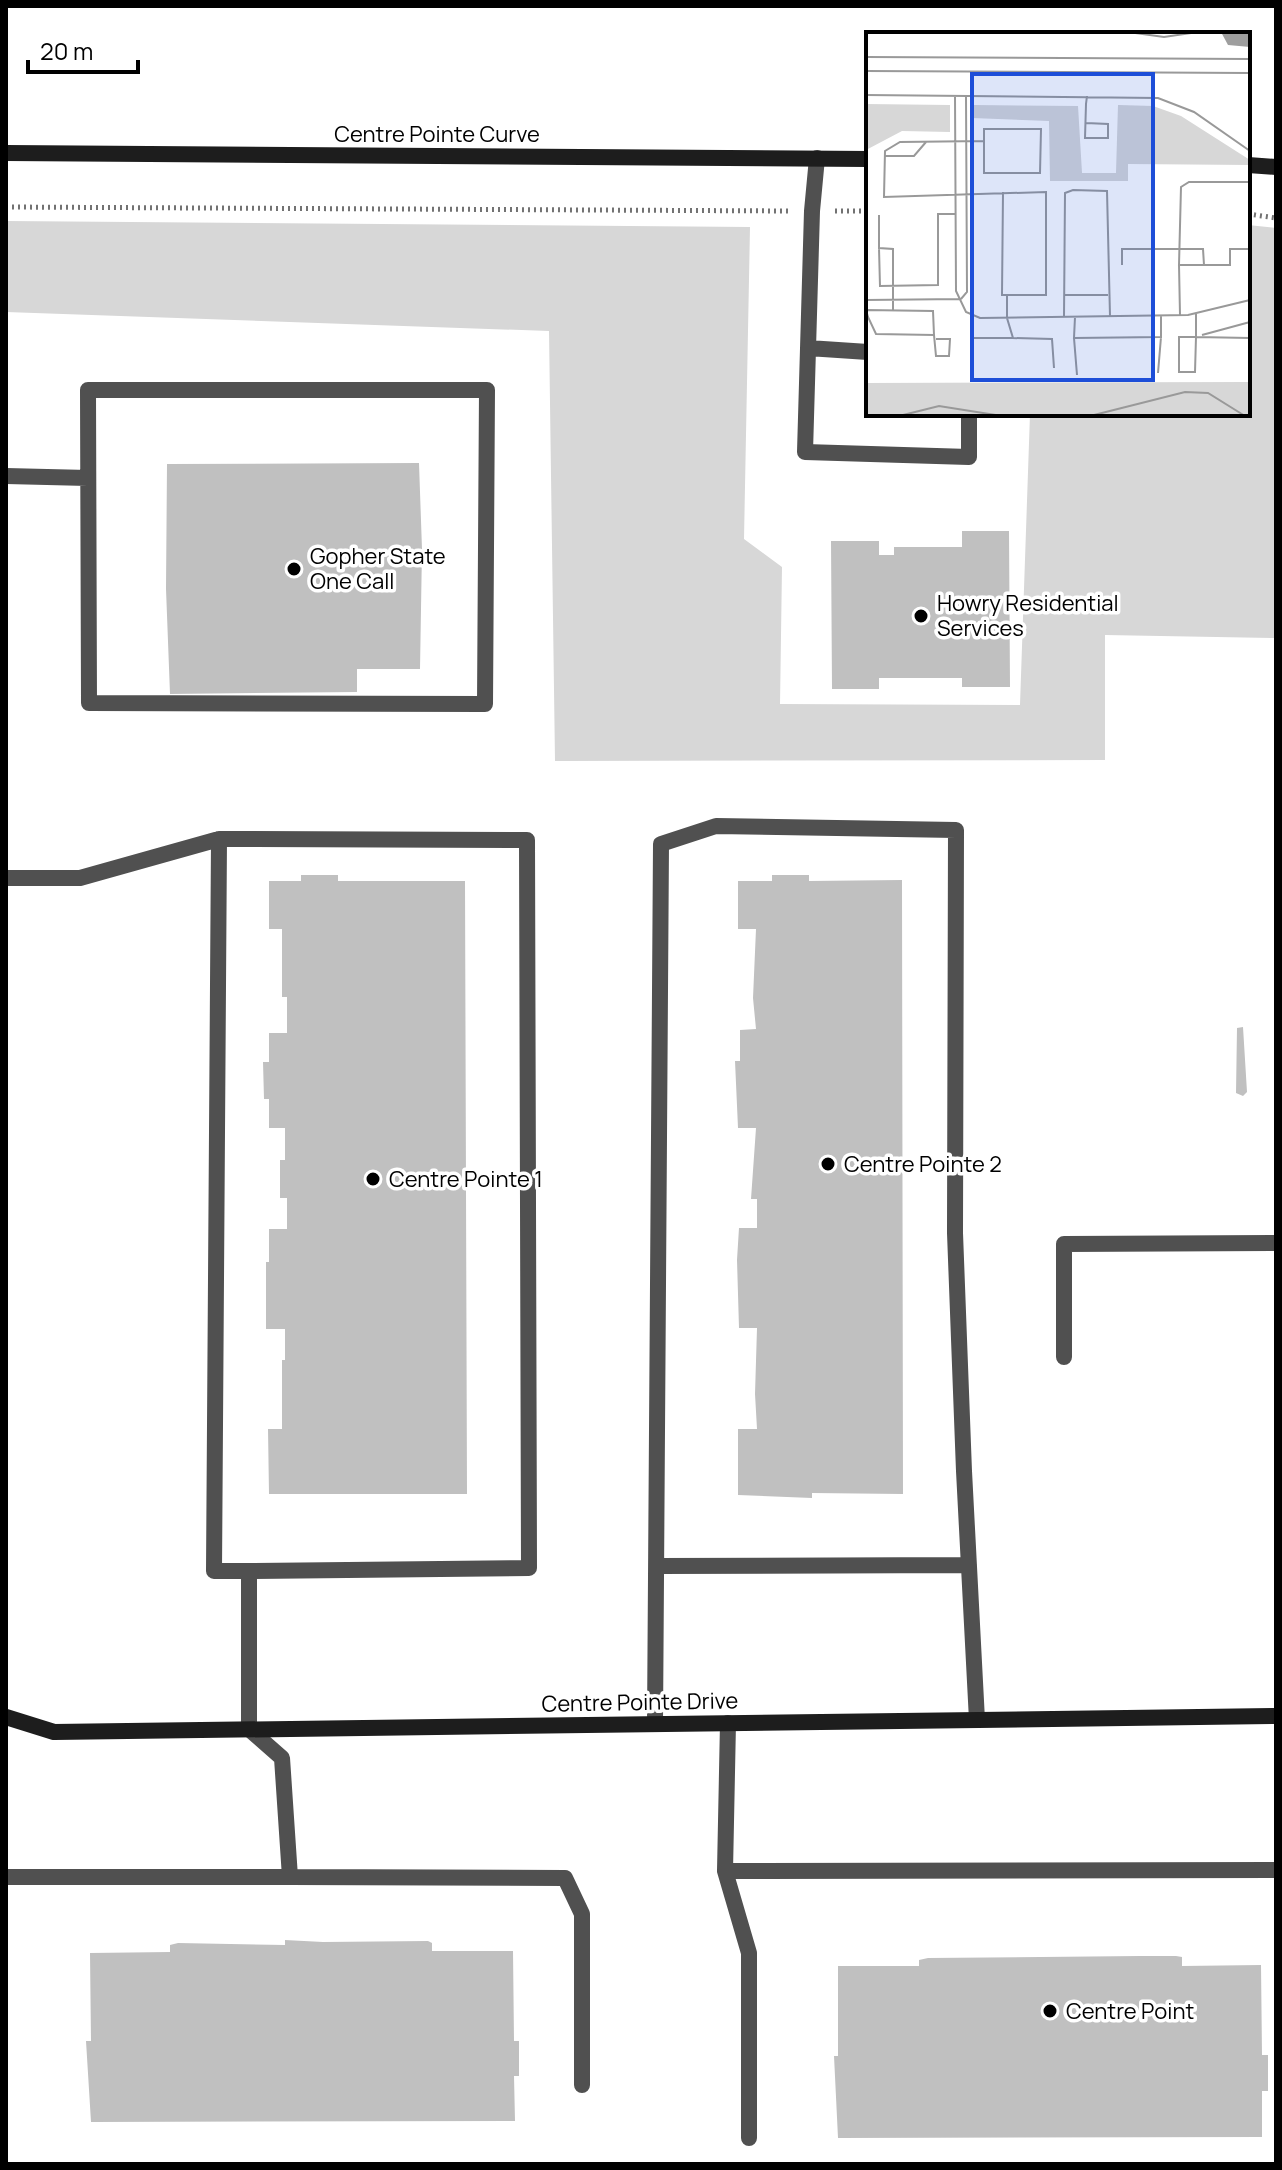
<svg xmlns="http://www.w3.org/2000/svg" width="1282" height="2170" viewBox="0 0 1282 2170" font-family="Manrope,sans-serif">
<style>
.green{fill:#d7d7d7}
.building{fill:#c0c0c0}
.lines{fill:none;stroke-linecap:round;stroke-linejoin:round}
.path{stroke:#727272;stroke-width:5;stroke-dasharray:2 4;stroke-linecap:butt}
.lane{stroke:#505050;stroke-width:16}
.secondary{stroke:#1d1d1d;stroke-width:16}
.poi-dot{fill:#000;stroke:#fff;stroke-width:3}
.labels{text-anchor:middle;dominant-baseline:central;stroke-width:7;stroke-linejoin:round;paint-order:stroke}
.street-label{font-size:22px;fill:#000;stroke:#fff}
.poi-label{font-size:22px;fill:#000;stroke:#fff;text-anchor:start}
.inset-road{fill:none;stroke:#999;stroke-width:2}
.view{fill:#1d4ed8;fill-opacity:0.15;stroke:#1d4ed8;stroke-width:4}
.inset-edge{fill:none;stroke:#000;stroke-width:4}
</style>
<rect width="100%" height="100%" fill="#fff"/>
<path class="green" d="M 6,221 L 750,227 L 744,539 L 782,567 L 780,704 L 1020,705 L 1030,414 L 1248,414 L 1248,225 L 1276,228 L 1276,638 L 1105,635 L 1105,760 L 555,761 L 549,331 L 6,312 Z"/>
<path class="building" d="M 419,463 L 422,549 L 420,669 L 357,669 L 357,692 L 170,694 L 166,589 L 167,464 Z
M 962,531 L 1009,531 L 1010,687 L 962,687 L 962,678 L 879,678 L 879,689 L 832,689 L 831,541 L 879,541 L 879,555 L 894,555 L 894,547 L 962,547 Z
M 301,875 L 338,875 L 338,881 L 465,881 L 467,1494 L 269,1494 L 268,1429 L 282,1429 L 282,1360 L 285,1360 L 285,1329 L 266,1329 L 266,1262 L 269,1262 L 269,1229 L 287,1229 L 287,1198 L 280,1198 L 280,1160 L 285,1160 L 285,1128 L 269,1128 L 269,1099 L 264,1099 L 263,1062 L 269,1062 L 269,1033 L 287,1033 L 287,997 L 282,997 L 282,929 L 269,929 L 269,881 L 301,881 Z
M 772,875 L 809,875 L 809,881 L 902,880 L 903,1494 L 812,1493 L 812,1498 L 738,1495 L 738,1429 L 757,1429 L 755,1394 L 757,1328 L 739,1328 L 737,1260 L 739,1228 L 757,1228 L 757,1199 L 751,1199 L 756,1128 L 738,1128 L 735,1061 L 740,1061 L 740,1030 L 756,1029 L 753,998 L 756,929 L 738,929 L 738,881 L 772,881 Z
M 1243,1027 L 1247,1092 L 1243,1096 L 1236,1093 L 1237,1028 Z
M 285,1940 L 323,1942 L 428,1941 L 432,1943 L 432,1951 L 513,1951 L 514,2041 L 519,2041 L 519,2076 L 514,2076 L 515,2121 L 91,2122 L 86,2041 L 91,2041 L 90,1953 L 170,1952 L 170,1945 L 178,1943 L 285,1945 Z
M 1140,1956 L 1176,1956 L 1182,1957 L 1182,1966 L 1261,1965 L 1262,2055 L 1268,2055 L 1268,2091 L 1262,2091 L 1262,2137 L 838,2138 L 834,2056 L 838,2056 L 838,1966 L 919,1966 L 919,1960 L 928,1958 Z"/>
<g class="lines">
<path class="path" d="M 6,207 L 789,211
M 835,211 L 868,211
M 1248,214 L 1276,218"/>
<path class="lane" d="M 817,158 L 812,211 L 805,452 L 969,457 L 969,414
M 808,348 L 868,352
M 88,390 L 487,390 L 485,704 L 89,703 Z
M 6,476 L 88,478
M 219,839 L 214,1571 L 249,1571
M 6,878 L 80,878 L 219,839 L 527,840 L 529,1568 L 249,1571 L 249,1729 L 282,1758 L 290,1877 L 565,1878 L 582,1914 L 582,2085
M 1064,1357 L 1064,1244 L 1276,1243
M 657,1566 L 969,1565
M 728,1723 L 725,1871 L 1276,1870
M 655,1724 L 661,844 L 716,826 L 956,830 L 955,1233 L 964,1471 L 977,1720
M 725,1871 L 749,1953 L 749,2138
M 6,1877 L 290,1877"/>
<path class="secondary" d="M 6,153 L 868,159
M 1248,165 L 1276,167
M 6,1717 L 54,1732 L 1276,1716"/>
</g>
<g class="poi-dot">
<circle cx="294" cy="569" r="8"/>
<circle cx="921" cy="616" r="8"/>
<circle cx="828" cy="1164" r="8"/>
<circle cx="373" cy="1179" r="8"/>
<circle cx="1050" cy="2011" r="8"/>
</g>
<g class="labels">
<g class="street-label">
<text x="437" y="134">Centre Pointe Curve</text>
<text transform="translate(640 1702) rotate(-1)">Centre Pointe Drive</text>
</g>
<g class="poi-label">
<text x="310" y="556">Gopher State<tspan x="310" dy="25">One Call</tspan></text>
<text x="937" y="603">Howry Residential<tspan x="937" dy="25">Services</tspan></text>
<text x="844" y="1164">Centre Pointe 2</text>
<text x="389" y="1179">Centre Pointe 1</text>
<text x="1066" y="2011">Centre Point</text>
</g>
</g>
<g transform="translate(866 32)">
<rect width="384" height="384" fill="#fff"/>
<path d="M 0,72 L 84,73 L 84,100 L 36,99 L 0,118 ZM 106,73 L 212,74 L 216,141 L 250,141 L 252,73 L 287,74 L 315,84 L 384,128 L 384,133 L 262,132 L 262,149 L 184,149 L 183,89 L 106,86 ZM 384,350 L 384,384 L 0,384 L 0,351 Z" fill="#d7d7d7"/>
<path d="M 355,0 L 384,0 L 384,15 L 362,13 Z" fill="#9e9e9e"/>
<path class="inset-road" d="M 262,0 L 298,5 L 332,0M 0,25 L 384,27M 0,39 L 384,41M 0,63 L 292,66 L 328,80 L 384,119M 89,64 L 90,259 L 100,280 L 114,286 L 322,283 L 384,268M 220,91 L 242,92 L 242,106 L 219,106 L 220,72 L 221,64M 118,109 L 118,141 L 174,141 L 175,97 L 118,97 L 118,109 L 34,110 L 19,119 L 18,165 L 180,160 L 180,263 L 141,263 L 141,286 L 147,306 L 186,307 L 188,336M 19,124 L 48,124 L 60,110M 384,150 L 323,150 L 315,155 L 313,233 L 364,233 L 364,217 L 384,217M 137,160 L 136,263 L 141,263M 13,183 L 13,216 L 27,217 L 27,278M 13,216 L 14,254 L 72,253 L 72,182 L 90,182M 256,233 L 256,217 L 337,217 L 338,233M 313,233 L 314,283M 198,263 L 242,263M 95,267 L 101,260 L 100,64M 0,268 L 95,267M 0,278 L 2,285 L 10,302 L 68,303 L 67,279 L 0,278M 330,282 L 330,305 L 329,340 L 313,340 L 313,305 L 330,305 L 384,306M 198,285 L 199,161 L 207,158 L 241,159 L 244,284M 209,285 L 208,306 L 295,305 L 295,284M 68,303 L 70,324 L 83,324 L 84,307 L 70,307M 336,303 L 384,290M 208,306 L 211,343M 106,333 L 106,306 L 147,306M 292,341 L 295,305M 33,384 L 73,374 L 136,384M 224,384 L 319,360 L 342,361 L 379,384"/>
<path class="view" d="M 106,42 L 287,42 L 287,348 L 106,348 Z"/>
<rect width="384" height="384" class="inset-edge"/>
</g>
<rect width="1282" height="2170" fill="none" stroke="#000000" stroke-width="16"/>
<path d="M28 60v12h110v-12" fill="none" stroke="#000000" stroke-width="4"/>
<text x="40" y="60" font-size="24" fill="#000000" stroke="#ffffff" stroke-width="6" paint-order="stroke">20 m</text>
</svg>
